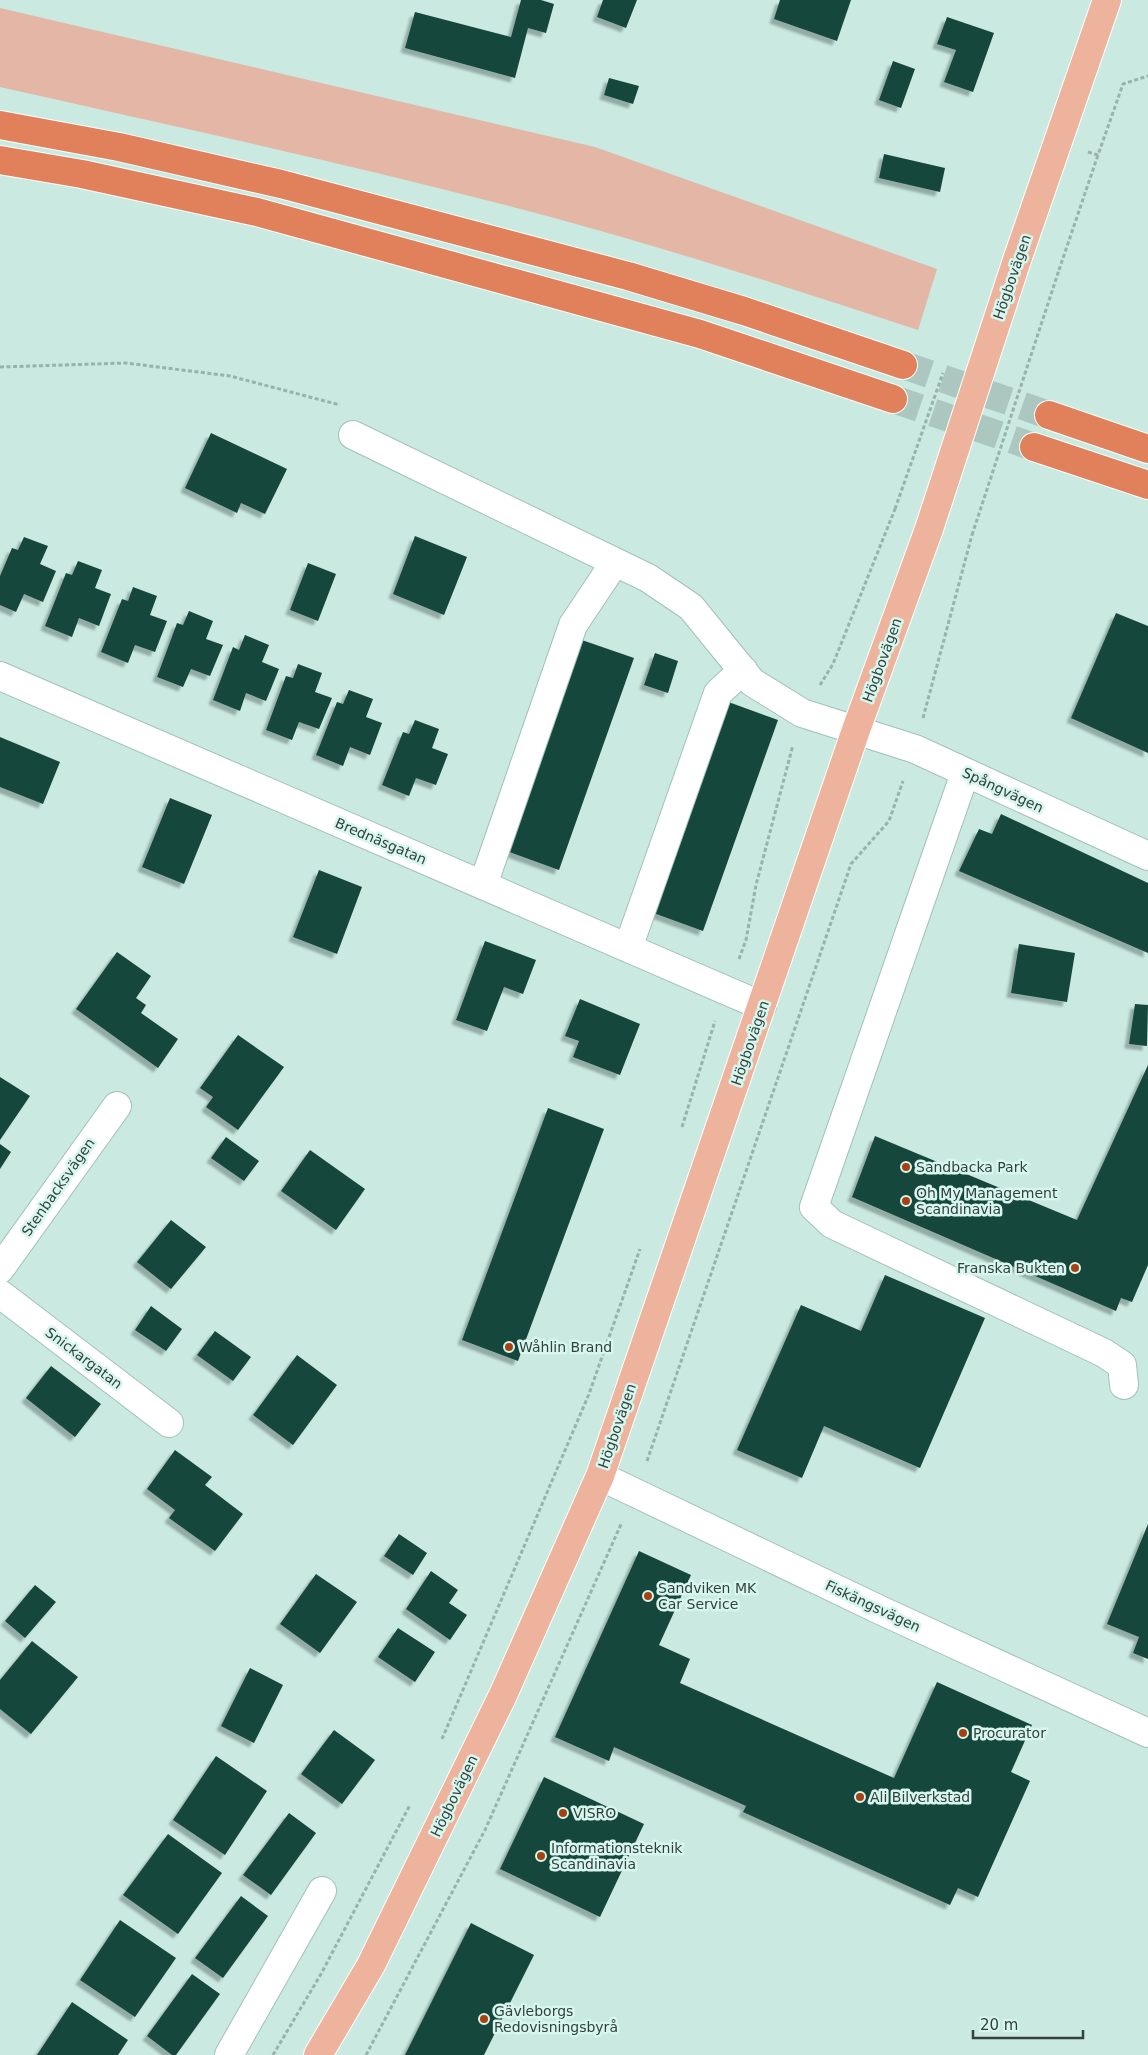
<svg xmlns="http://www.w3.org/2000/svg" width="1148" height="2055" viewBox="0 0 1148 2055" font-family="'DejaVu Sans',sans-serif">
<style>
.green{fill:#e3b6a5}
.building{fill:#17473e;filter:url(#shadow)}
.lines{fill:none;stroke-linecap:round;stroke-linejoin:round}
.highway-tunnel{stroke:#abc7c0;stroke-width:28;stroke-dasharray:28 14;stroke-linecap:butt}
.minor-casing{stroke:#a1c1b9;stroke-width:30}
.major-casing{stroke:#fff;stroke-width:30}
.highway-casing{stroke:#fff;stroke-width:30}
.path{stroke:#98b2ac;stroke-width:3;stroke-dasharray:4 2.5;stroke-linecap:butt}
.minor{stroke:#fff;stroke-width:28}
.major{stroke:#edb39d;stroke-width:28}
.highway{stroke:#e1815b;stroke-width:28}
.major-bridge-casing{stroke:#fff;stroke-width:30;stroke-linecap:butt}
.path-bridge{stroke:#98b2ac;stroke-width:3;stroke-dasharray:4 2.5;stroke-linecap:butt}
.major-bridge{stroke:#edb39d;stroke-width:28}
.poi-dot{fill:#a64111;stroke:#d6f6ee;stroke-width:2}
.labels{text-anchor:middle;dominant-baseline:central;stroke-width:5;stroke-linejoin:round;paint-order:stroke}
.street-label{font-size:14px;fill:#33403d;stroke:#d6f6ee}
.poi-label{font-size:14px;fill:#33403d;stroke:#d6f6ee;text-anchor:start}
</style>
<defs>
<filter id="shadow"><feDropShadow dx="-4.5" dy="4.5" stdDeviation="1" flood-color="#0004"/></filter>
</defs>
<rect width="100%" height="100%" fill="#c9e9e1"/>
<path class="green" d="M 0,8 L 595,147 L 937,269 L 918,330 C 799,291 679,252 558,219 C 373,169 186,129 0,87 Z"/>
<path class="building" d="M 521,0 L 541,0 L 554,4 L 546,33 L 528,28 L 515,78 L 405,48 L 415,12 L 511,37 Z
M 603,0 L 637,0 L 626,28 L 597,17 Z
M 780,0 L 851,0 L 837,41 L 774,19 Z
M 947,17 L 994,33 L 973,92 L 944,82 L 956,50 L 937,44 Z
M 893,61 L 915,69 L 901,108 L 879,100 Z
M 609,78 L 639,86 L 633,104 L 604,95 Z
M 884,154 L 945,168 L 940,192 L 879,178 Z
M 211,433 L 287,469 L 265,514 L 241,503 L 237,513 L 185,488 Z
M 415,536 L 467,557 L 444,615 L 393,594 Z
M 24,537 L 48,546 L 40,564 L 56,571 L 43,602 L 24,594 L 16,612 L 0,605 L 0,576 L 12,548 L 18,550 Z
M 78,561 L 102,570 L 95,588 L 111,594 L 99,626 L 79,618 L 72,637 L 45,626 L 66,573 L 72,575 Z
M 308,563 L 336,574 L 318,621 L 290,610 Z
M 133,587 L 157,596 L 150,615 L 167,621 L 155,652 L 135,645 L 128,663 L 101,652 L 122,599 L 128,601 Z
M 189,611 L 213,621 L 206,639 L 223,645 L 210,676 L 191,669 L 183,687 L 157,677 L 177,623 L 183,625 Z
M 1116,613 L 1148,626 L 1148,753 L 1071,718 Z
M 245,635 L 269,645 L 262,662 L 279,669 L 266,701 L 246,693 L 240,711 L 213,700 L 233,647 L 239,650 Z
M 579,639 L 634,658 L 559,870 L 504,850 Z
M 655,653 L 678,661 L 668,693 L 644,685 Z
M 298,664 L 322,673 L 315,692 L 332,698 L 319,729 L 299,722 L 292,740 L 266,730 L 286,676 L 293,678 Z
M 349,690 L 373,699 L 366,717 L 382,723 L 370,755 L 350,747 L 343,766 L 316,755 L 337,702 L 343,704 Z
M 723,700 L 778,720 L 703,931 L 648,911 Z
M 415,720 L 439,729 L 432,748 L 448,754 L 436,785 L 416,778 L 409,796 L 382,785 L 403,732 L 409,734 Z
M 0,737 L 60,762 L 43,804 L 0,787 Z
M 170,798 L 212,815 L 184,884 L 142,867 Z
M 1001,814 L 1148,883 L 1148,953 L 959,871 L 979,829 L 992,834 Z
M 319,870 L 362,887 L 337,954 L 293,937 Z
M 485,941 L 536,960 L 523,994 L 504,987 L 487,1031 L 456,1020 Z
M 1019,944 L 1075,953 L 1067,1002 L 1011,993 Z
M 117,952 L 151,976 L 136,998 L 146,1005 L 141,1013 L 178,1039 L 158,1068 L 76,1009 Z
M 580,999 L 640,1024 L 620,1075 L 573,1057 L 579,1041 L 565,1036 Z
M 1135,1004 L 1148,1005 L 1147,1046 L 1129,1044 Z
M 238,1035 L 284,1067 L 238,1130 L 206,1107 L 213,1097 L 200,1088 Z
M 1148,1065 L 1148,1265 L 1132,1302 L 1121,1298 L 1116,1311 L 852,1197 L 875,1136 L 1077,1220 Z
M 0,1077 L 30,1096 L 0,1140 Z
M 548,1108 L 604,1129 L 518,1361 L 462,1340 Z
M 226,1137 L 259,1161 L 244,1181 L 211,1158 Z
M 0,1144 L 11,1152 L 0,1169 Z
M 310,1150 L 365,1189 L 336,1230 L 281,1191 Z
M 171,1220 L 206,1247 L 171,1289 L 137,1262 Z
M 885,1275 L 985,1318 L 920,1468 L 824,1426 L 802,1478 L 737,1450 L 801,1305 L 861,1331 Z
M 151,1306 L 182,1329 L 166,1351 L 135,1330 Z
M 215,1331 L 251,1357 L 233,1381 L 197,1355 Z
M 297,1355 L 337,1385 L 293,1445 L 253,1415 Z
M 51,1366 L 101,1404 L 75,1437 L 26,1398 Z
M 175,1450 L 212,1477 L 205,1485 L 243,1514 L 215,1551 L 169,1518 L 175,1510 L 147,1489 Z
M 1148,1524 L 1148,1659 L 1133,1653 L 1139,1637 L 1107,1624 Z
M 399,1534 L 427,1553 L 413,1575 L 384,1556 Z
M 639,1551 L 691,1575 L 659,1645 L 690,1659 L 680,1683 L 894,1778 L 937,1682 L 1032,1725 L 1011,1772 L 1030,1781 L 978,1897 L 958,1888 L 950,1905 L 743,1812 L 746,1806 L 614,1747 L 609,1761 L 555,1737 Z
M 431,1571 L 458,1590 L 449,1603 L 467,1615 L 450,1640 L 406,1609 Z
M 316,1574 L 357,1602 L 320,1653 L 280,1624 Z
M 35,1585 L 56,1602 L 25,1638 L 5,1621 Z
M 398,1628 L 435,1652 L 415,1682 L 378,1657 Z
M 32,1641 L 78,1677 L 31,1734 L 0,1709 L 0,1680 Z
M 250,1668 L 283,1685 L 254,1743 L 221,1726 Z
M 334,1730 L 375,1760 L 342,1804 L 301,1774 Z
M 216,1756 L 267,1791 L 225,1855 L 173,1820 Z
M 544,1777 L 644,1824 L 600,1917 L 500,1869 Z
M 289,1813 L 316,1833 L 271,1895 L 243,1875 Z
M 168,1834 L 222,1873 L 178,1934 L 123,1895 Z
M 241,1896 L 268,1916 L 223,1978 L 195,1958 Z
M 120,1920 L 176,1958 L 135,2017 L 80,1980 Z
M 471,1923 L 534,1955 L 484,2055 L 405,2055 Z
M 192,1974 L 220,1994 L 176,2055 L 172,2055 L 147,2036 Z
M 72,2002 L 128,2040 L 118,2055 L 37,2055 Z"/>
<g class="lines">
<path class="highway-tunnel" d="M 903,365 L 1049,415
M 893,399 L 1034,447"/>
<g class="minor-casing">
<path id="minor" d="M 353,435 L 648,578 L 691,607 L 752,682 L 802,713 L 915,749 L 1148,856
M 0,676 L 762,1006
M 965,773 L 814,1207 L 832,1224 L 1104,1353 L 1122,1365 L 1124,1385
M 483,885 L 573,625 L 615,562
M 628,948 L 718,693 L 743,670
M 0,1269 L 117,1106
M 0,1294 L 169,1423
M 600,1476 L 880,1610 L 1148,1733
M 229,2055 L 322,1891"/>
</g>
<g class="major-casing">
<path id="major" d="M 1017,260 L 1107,0
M 318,2055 L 371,1965 L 503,1695 L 600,1476 L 856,730 L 929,529"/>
</g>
<g class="highway-casing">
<path id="highway" d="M 0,125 L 119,147 L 281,184 L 628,276 L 744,311 L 903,365
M 0,160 L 82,174 L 257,212 L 700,334 L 893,399
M 1049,415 L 1148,449
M 1034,447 L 1148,485"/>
</g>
<path class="path" d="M 1088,152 L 1098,155 L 1123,84 L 1148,76
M 1059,270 L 1098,155
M 0,367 L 126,363 L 230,376 L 340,405
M 820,685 L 833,664 L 895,509
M 923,718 L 972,535
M 739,959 L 746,940 L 756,885 L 793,745
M 682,1127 L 715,1021
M 647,1461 L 851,864 L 889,821 L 903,781
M 442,1739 L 589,1394 L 640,1249
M 273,2055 L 321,1974 L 410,1805
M 366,2055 L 485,1830 L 622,1522"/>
<use href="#minor" class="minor"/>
<use href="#major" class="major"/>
<use href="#highway" class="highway"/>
<g class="major-bridge-casing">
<path id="major-bridge" d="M 929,529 L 1017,260"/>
</g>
<path class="path-bridge" d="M 895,509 L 943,373
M 972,535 L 1059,270"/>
<use href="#major-bridge" class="major-bridge"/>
</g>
<g class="poi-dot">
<circle cx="906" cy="1167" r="5"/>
<circle cx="906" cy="1201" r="5"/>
<circle cx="1075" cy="1268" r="5"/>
<circle cx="509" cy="1347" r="5"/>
<circle cx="648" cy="1596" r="5"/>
<circle cx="963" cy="1733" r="5"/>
<circle cx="860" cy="1797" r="5"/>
<circle cx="563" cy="1813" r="5"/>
<circle cx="541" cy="1856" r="5"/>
<circle cx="484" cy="2019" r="5"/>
</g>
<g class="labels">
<g class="street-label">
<text transform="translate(1012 277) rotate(-71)">Högbovägen</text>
<text transform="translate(882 660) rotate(-70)">Högbovägen</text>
<text transform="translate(1003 790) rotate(25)">Spångvägen</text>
<text transform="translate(381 841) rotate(23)">Brednäsgatan</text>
<text transform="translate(750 1043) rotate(-71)">Högbovägen</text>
<text transform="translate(58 1187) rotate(-55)">Stenbacksvägen</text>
<text transform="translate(84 1358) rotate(37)">Snickargatan</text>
<text transform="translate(617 1426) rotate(-71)">Högbovägen</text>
<text transform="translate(873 1606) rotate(25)">Fiskängsvägen</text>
<text transform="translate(454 1796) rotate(-64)">Högbovägen</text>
</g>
<g class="poi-label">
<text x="916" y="1167">Sandbacka Park</text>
<text x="916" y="1193">Oh My Management<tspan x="916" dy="16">Scandinavia</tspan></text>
<text x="1065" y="1268" text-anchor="end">Franska Bukten</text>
<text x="519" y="1347">Wåhlin Brand</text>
<text x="658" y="1588">Sandviken MK<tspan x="658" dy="16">Car Service</tspan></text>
<text x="973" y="1733">Procurator</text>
<text x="870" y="1797">Ali Bilverkstad</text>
<text x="573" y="1813">VISRO</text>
<text x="551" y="1848">Informationsteknik<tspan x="551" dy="16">Scandinavia</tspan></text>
<text x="494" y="2011">Gävleborgs<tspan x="494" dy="16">Redovisningsbyrå</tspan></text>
</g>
</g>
<path d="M973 2030v8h110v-8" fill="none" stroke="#33403d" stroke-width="2.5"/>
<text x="980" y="2030" font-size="15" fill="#33403d" stroke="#d6f6ee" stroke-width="4" paint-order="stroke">20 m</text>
</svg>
